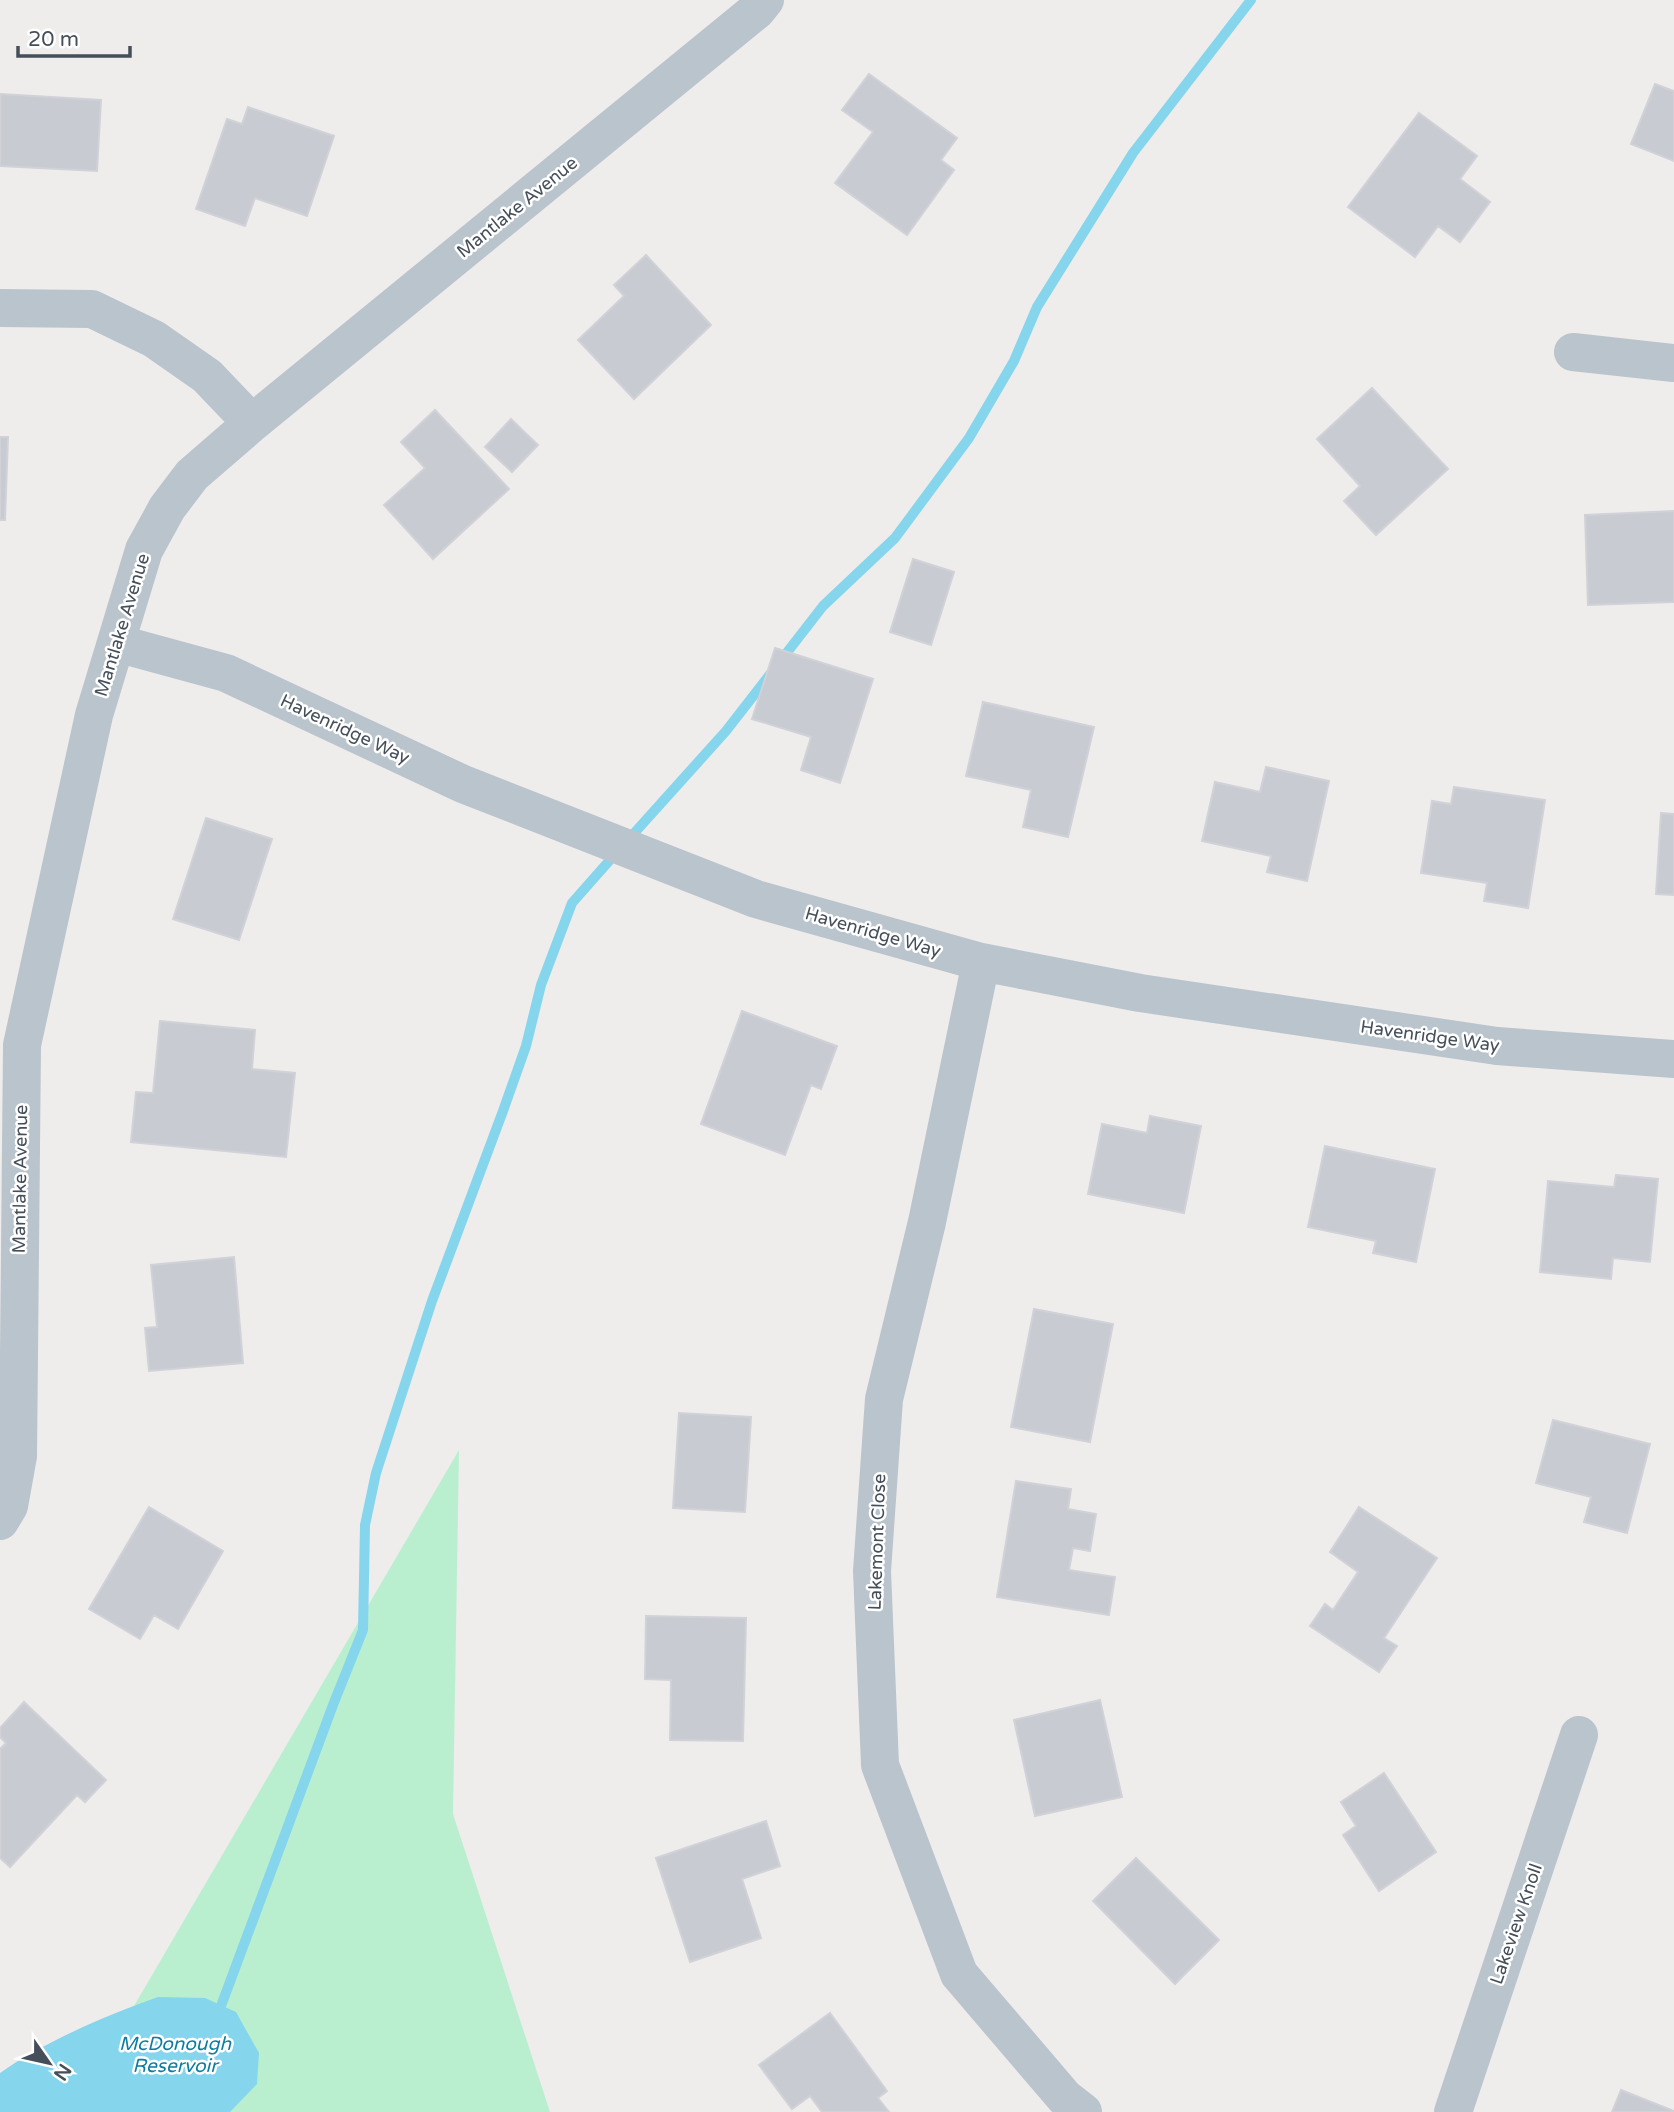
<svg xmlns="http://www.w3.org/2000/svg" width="1674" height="2112" viewBox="0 0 1674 2112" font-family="'Varela Round',sans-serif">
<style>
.green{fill:#b9efcf}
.water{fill:#85d5ed}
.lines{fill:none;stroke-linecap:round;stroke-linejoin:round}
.stream{stroke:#85d5ed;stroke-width:10}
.building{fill:#c9cbd2;stroke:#d0d2d8;stroke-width:2}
.minor{stroke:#bac4cc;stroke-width:38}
.labels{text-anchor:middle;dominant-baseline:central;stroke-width:5;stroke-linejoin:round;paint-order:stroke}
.street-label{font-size:18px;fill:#454f5a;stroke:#fff}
.water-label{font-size:19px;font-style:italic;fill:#0a7da0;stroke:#fff}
</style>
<rect width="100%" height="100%" fill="#efecec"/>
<path class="green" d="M 459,1450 L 453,1814 L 550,2112 L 72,2112 Z"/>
<path class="water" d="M 158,1997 L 205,1998 L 236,2012 L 259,2053 L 257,2084 L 230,2112 L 0,2112 L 0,2073 C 42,2043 109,2014 158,1997 Z"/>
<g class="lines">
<path class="stream" d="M 628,840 L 726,731 L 823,606 L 895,538 L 969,438 L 1014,361 L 1037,307 L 1133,153 L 1251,0
M 221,2006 L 333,1705 L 363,1630 L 365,1525 L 376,1473 L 432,1301 L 503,1111 L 526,1046 L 541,985 L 572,903 L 617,852"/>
</g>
<path class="building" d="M 869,74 L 957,138 L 941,160 L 954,170 L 907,235 L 835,183 L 873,132 L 842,110 Z
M 1655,84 L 1674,91 L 1674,161 L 1631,144 Z
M 0,94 L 101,100 L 97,171 L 0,166 Z
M 248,107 L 334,136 L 307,216 L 255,198 L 245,226 L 196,209 L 227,119 L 242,124 Z
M 1419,113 L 1477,156 L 1460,179 L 1490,202 L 1460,242 L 1438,226 L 1415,257 L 1348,207 Z
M 646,255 L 711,325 L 634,399 L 578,340 L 624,296 L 614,285 Z
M 1372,388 L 1448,469 L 1376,535 L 1344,501 L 1360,486 L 1317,439 Z
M 435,410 L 509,489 L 433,559 L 384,505 L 425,468 L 401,442 Z
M 511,419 L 538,445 L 512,472 L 485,447 Z
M 0,437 L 8,437 L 5,520 L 0,520 Z
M 1674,511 L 1674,602 L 1588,605 L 1585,515 Z
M 913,559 L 954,572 L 931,645 L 890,632 Z
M 775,648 L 873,679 L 840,783 L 801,770 L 811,737 L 752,719 Z
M 983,702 L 1094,727 L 1068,837 L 1023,827 L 1031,790 L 966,776 Z
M 1266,767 L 1329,781 L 1307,881 L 1267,872 L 1271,856 L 1202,841 L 1215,782 L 1260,792 Z
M 1454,787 L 1545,800 L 1528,908 L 1484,901 L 1487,883 L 1421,873 L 1432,801 L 1451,804 Z
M 1661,813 L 1674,814 L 1674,895 L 1656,894 Z
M 206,818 L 272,839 L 239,940 L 173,919 Z
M 742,1011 L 837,1046 L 821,1089 L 811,1085 L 785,1155 L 701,1124 Z
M 160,1021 L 255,1030 L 252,1069 L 295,1073 L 286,1157 L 131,1142 L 136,1092 L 153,1093 Z
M 1150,1116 L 1201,1126 L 1184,1213 L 1088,1194 L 1102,1124 L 1147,1133 Z
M 1325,1146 L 1435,1169 L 1416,1262 L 1373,1253 L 1376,1241 L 1308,1227 Z
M 1616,1175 L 1658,1179 L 1650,1262 L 1613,1258 L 1611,1279 L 1540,1272 L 1548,1181 L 1614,1187 Z
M 234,1257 L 243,1363 L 149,1371 L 145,1328 L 157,1327 L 151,1265 Z
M 1034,1309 L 1113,1324 L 1090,1442 L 1011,1427 Z
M 679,1413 L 751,1417 L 745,1512 L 673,1508 Z
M 1553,1420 L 1650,1444 L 1627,1533 L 1584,1522 L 1591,1497 L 1536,1483 Z
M 1016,1481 L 1071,1489 L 1068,1509 L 1096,1514 L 1090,1551 L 1073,1548 L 1069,1570 L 1115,1577 L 1109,1615 L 997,1597 Z
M 149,1507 L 223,1551 L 178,1629 L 154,1615 L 140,1639 L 89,1609 Z
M 1359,1507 L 1437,1558 L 1384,1638 L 1397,1646 L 1379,1672 L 1310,1626 L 1325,1604 L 1333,1610 L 1358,1572 L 1330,1552 Z
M 646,1616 L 746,1618 L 743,1741 L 670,1740 L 671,1680 L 645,1679 Z
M 1100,1700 L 1122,1797 L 1035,1816 L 1014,1720 Z
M 24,1702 L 106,1780 L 85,1802 L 77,1795 L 10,1867 L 0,1858 L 0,1749 L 6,1743 L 0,1737 L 0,1728 Z
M 1384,1773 L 1436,1852 L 1379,1891 L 1343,1835 L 1356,1826 L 1341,1802 Z
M 766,1821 L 780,1866 L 742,1879 L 761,1938 L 690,1962 L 656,1858 Z
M 1136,1858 L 1219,1940 L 1175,1984 L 1093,1901 Z
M 830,2013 L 887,2091 L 878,2098 L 889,2112 L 822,2112 L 810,2096 L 792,2109 L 759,2065 Z
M 1621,2090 L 1674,2111 L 1674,2112 L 1612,2112 Z"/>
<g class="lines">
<path class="minor" d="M 0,308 L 92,309 L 154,339 L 207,376 L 252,423
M 1573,352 L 1674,363
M 116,643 L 226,673 L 463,784 L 756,899 L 981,962 L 1140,993 L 1497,1046 L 1674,1059
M 981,962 L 927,1222 L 884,1399 L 872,1571 L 880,1765 L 959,1974 L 1065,2098 L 1083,2112
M 0,1521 L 9,1506 L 18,1456 L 22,1045 L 94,715 L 144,550 L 167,508 L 192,475 L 252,423 L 757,10 L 765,0
M 1453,2112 L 1579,1735"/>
</g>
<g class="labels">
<g class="street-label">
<text transform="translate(517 207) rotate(-39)">Mantlake Avenue</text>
<text transform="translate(122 625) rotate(-73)">Mantlake Avenue</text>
<text transform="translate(345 729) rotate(25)">Havenridge Way</text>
<text transform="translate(873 932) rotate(16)">Havenridge Way</text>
<text transform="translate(1430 1036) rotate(8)">Havenridge Way</text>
<text transform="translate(20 1179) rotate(-89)">Mantlake Avenue</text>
<text transform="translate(877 1542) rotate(-88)">Lakemont Close</text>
<text transform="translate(1516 1924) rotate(-71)">Lakeview Knoll</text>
</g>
<g class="water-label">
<text x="175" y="2044">McDonough<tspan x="175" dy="22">Reservoir</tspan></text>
</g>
</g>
<g transform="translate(49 2063) rotate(124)" stroke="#ffffff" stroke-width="5" paint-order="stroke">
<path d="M0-5L12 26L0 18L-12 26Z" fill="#454f5a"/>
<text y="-10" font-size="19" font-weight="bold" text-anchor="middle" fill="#454f5a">N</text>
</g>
<path d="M18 46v10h112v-10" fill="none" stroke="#454f5a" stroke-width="3.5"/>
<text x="28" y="46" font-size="21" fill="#454f5a" stroke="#ffffff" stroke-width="5" paint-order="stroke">20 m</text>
</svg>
